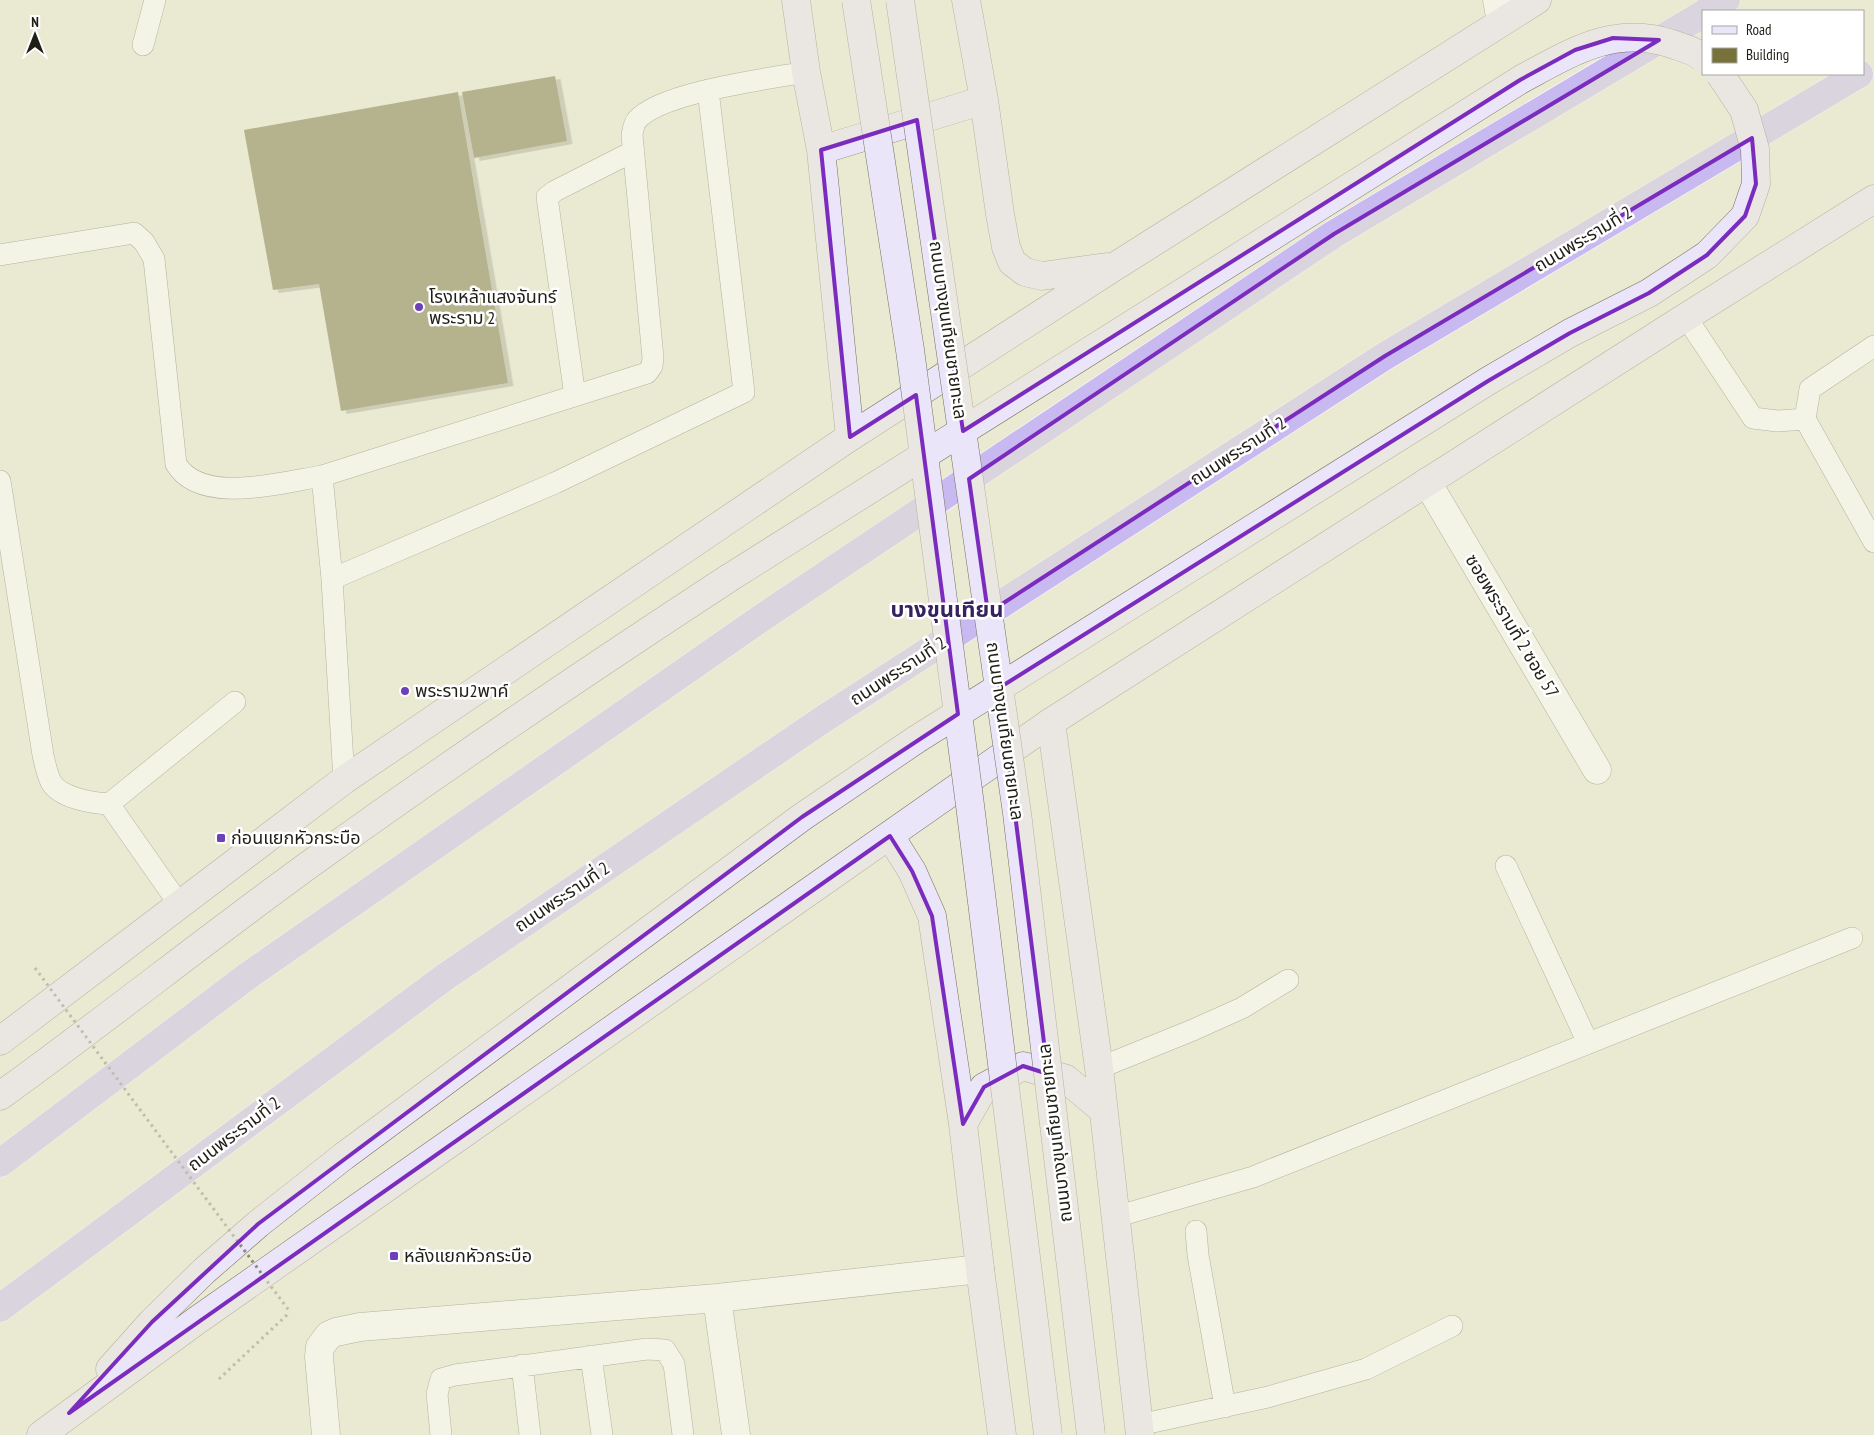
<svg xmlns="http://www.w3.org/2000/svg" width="1874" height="1435" font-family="'PT Sans Narrow','Noto Sans Thai',sans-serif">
  <defs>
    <filter id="shadow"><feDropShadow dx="5.5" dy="3" stdDeviation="0" flood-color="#0004"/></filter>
  </defs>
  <rect width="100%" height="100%" fill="#eae9d2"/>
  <path fill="#77723a" filter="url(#shadow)" d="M555,76L567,141L474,158L462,92Z
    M458,92L508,383L341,411L319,284L273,290L244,130Z"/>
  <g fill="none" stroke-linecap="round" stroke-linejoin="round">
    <defs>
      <path id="service" d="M143,45L155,0
        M0,255L134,233L144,242L154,259L176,464C201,506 283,482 322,476
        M1686,317L1753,418L1777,421L1805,419
        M1874,346L1810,389L1805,419L1874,542
        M575,396L547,197L555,191L634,151
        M0,481L43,755C45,764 47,774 51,782C60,798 92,803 109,804
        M332,579L555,483L744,392L708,90
        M344,780L332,579L322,476L647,373L652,366L653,358L632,135C633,130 634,123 637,120C661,92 768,79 806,72
        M1506,866L1588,1043
        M179,904L109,804L235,702
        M1099,1068L1193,1030L1242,1008L1288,980
        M1115,1217L1253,1177L1852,938
        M1196,1231L1198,1255L1225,1407
        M591,1356L602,1435
        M522,1365L530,1435
        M1139,1425L1268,1397L1366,1369L1452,1326
        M441,1435L437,1394L441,1379L455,1375L647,1349L665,1350L674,1364L683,1435"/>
      <path id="minor" d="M1497,0L1501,22
        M1427,482L1597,770
        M717,1298L736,1435
        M326,1435L319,1357L320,1347L329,1335L336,1332L360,1327L717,1298L980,1269"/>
      <path id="secondary" d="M796,0L806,72L821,150L850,437
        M966,0L984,100L1000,214L1006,247L1012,262L1025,272L1042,276L1107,267
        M821,150L984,100
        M1051,722L1099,1068L1140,1435
        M890,836L912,871L932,916L963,1124L980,1269L1002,1435
        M0,1041L344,780L850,437L1114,267L1537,0
        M0,1096C107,1019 210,936 317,859C452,762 590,669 729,578
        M963,1124L984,1087L1023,1066L1066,1079L1103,1110
        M110,1369L152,1322L204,1271L258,1224L344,1156L802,817L917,739
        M41,1435L196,1321L1051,722L1686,317L1874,199"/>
      <path id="trunk" d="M1707,11L1726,0
        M0,1163L249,975L760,619L1334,234L1703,14
        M0,1308L445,977L822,720L1385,356L1859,74"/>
    </defs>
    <use href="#service" stroke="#74725e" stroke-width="22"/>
    <use href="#minor" stroke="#74725e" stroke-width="29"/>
    <use href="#secondary" stroke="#74725e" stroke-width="29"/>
    <use href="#trunk" stroke="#fff" stroke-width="29"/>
    <path stroke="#8a8979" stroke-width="3" stroke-dasharray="2.5 4" stroke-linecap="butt" d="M219,1379L290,1312"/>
    <use href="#service" stroke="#fff" stroke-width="21"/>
    <use href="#minor" stroke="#fff" stroke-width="28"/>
    <use href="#secondary" stroke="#eae5f9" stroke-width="28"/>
    <use href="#trunk" stroke="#c8baf0" stroke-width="28"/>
    <defs>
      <path id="secondary-bridge" d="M856,0L910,350L970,805L1048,1435
        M900,0L1017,813L1091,1435
        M729,578L1520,80C1570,53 1614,24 1672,44C1683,48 1694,50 1703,58
        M917,739L1488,381L1570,333L1649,293L1707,255L1745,216L1756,184L1755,149L1744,110L1720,74"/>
    </defs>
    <use href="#secondary-bridge" stroke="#74725e" stroke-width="29" stroke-linecap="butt"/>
    <path stroke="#8a8979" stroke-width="3" stroke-dasharray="2.5 4" stroke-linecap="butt" d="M35,968L290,1312"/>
    <use href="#secondary-bridge" stroke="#eae5f9" stroke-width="28"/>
  </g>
  <path d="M0 0H1874V1435H0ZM1613,38L1659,40L1334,234L969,479L988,613L1385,356L1752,138L1756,184L1745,216L1707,255L1649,293L1570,333L1488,381L999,688L1048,1074L1023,1066L984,1087L963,1124L932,916L912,871L890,836L69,1413L152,1322L258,1224L802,817L958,714L916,395L850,437L821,150L917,120L963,431L1520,80L1575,50Z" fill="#eae9d2" fill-opacity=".55" fill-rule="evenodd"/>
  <path fill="none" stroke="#7b2cbf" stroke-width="4" stroke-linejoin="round" d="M1613,38L1659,40L1334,234L969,479L988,613L1385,356L1752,138L1756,184L1745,216L1707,255L1649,293L1570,333L1488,381L999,688L1048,1074L1023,1066L984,1087L963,1124L932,916L912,871L890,836L69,1413L152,1322L258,1224L802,817L958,714L916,395L850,437L821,150L917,120L963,431L1520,80L1575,50Z"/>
  <g fill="#6c40b8" stroke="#fff" stroke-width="2">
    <circle cx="419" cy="307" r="5"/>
    <circle cx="405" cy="691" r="5"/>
    <rect x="216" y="833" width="10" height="10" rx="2.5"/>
    <rect x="389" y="1251" width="10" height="10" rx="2.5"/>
  </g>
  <g text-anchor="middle" stroke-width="5" stroke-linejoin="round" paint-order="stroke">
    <g font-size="18" fill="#201f17" stroke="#fff">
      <text transform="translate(1583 239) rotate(-31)" y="6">ถนนพระรามที่ 2</text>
      <text transform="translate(948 330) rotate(82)" y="6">ถนนบางขุนเทียนชายทะเล</text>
      <text transform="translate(1238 451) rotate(-33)" y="6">ถนนพระรามที่ 2</text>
      <text transform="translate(1512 626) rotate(59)" y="6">ซอยพระรามที่ 2 ซอย 57</text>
      <text transform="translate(898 671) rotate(-33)" y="6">ถนนพระรามที่ 2</text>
      <text transform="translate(1005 731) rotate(82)" y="6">ถนนบางขุนเทียนชายทะเล</text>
      <text transform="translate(562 897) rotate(-34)" y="6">ถนนพระรามที่ 2</text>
      <text transform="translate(1055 1133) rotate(-97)" y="6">ถนนบางขุนเทียนชายทะเล</text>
      <text transform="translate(234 1134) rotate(-37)" y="6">ถนนพระรามที่ 2</text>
    </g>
    <g font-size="18" fill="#201f17" stroke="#fff" text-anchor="start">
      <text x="429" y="303">โรงเหล้าแสงจันทร์<tspan x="429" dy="21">พระราม 2</tspan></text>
      <text x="415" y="697">พระราม2พาค์</text>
      <text x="231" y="844">ก่อนแยกหัวกระบือ</text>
      <text x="404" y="1262">หลังแยกหัวกระบือ</text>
    </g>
    <g font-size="22" font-weight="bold" fill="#36225d" stroke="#fff">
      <text x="947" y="617">บางขุนเทียน</text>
    </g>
  </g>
  <rect x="1702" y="10" width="162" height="65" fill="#ffffff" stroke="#a6a5a2"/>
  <rect x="1712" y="26" width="25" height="8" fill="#eae5f9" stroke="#a6a5a2"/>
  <text x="1746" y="35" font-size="15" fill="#201f17">Road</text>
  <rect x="1712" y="48" width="25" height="15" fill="#77723a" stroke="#a6a5a2"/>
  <text x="1746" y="60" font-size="15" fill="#201f17">Building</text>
  <g transform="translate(35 35)" stroke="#ffffff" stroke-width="4" paint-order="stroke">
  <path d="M0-4L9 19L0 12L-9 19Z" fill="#201f17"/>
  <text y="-8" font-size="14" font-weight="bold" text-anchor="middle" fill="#201f17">N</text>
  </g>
</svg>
